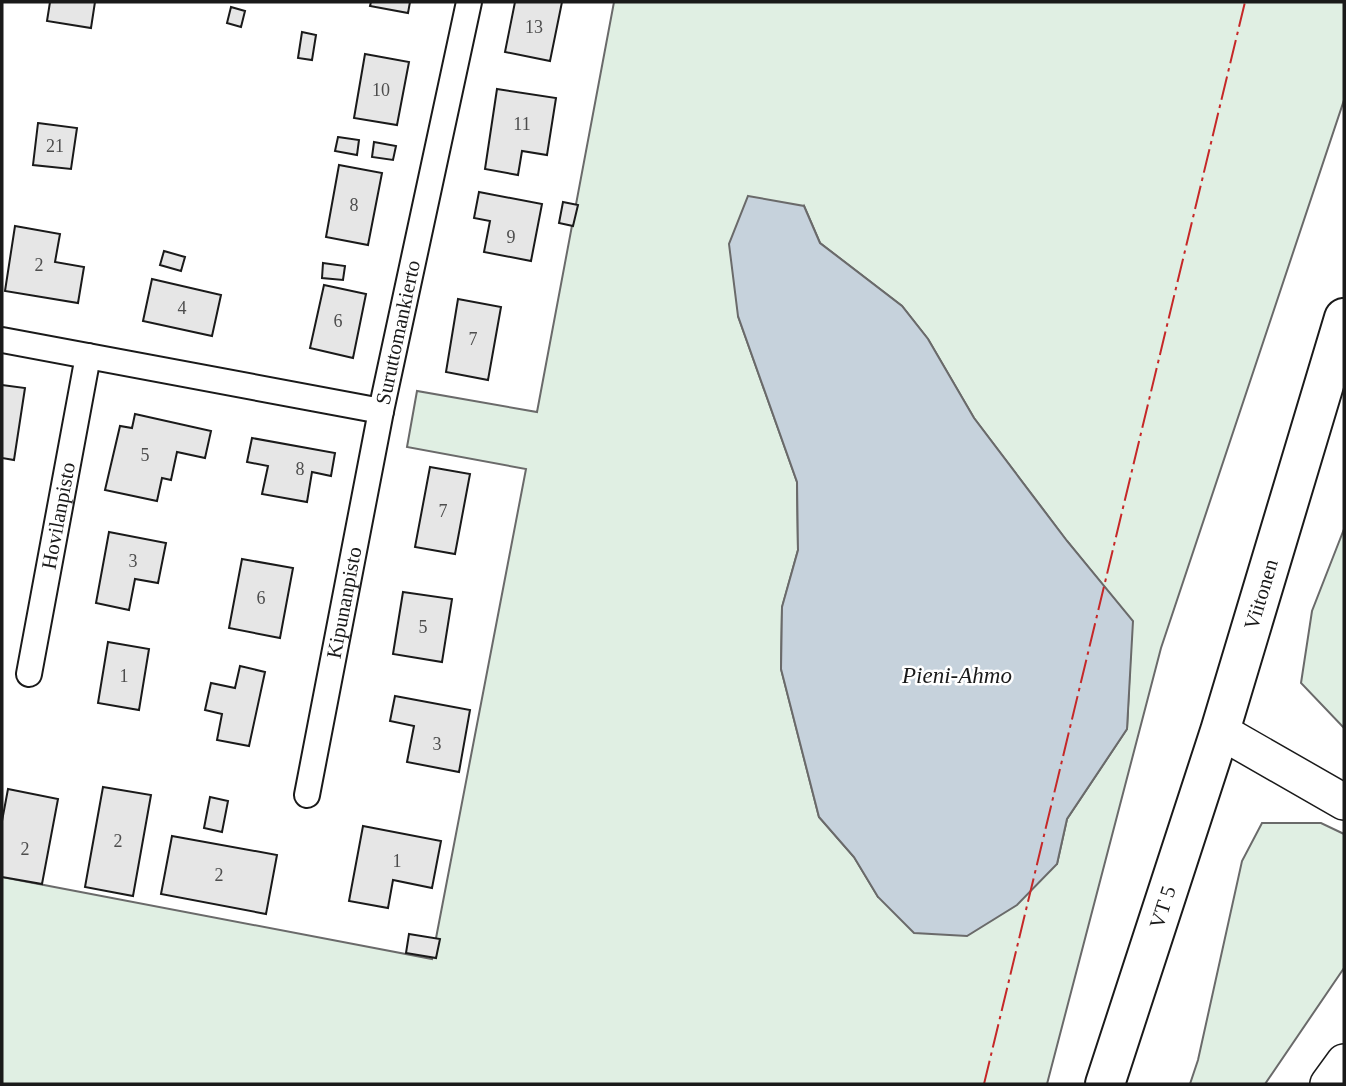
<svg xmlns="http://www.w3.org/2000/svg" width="1346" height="1086" font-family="Georgia,serif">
  <rect width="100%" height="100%" fill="#fff"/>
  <path fill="#e0efe3" stroke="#6a6a6a" stroke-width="2" fill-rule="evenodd" d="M614,2H1344V100L1161,648L1047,1084H2V877L432,959L526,469L407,447L417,391L537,412ZM804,206L820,243L902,306L928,339L974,418L1067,541L1132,621L1127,729L1067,819L1057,864L878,897L854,857L819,817L781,669L782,608L798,550L797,482L738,316Z
    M1344,529V728L1301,683L1312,611Z
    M1262,823H1321L1344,834V968L1265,1084H1190L1198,1060L1242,861Z"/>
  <path fill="#c6d2dc" stroke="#6a6a6a" stroke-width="2" d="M748,196L804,206L820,243L902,306L928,339L974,418L1067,541L1133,621L1127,729L1067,819L1057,864L1017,905L967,936L914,933L878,897L854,857L819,817L781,669L782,607L798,550L797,482L738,316L729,244Z"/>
  <path fill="#e6e6e6" stroke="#1a1a1a" stroke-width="2" d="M50,2H95L91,28L47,21Z
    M371,2H410L408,13L370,6Z
    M515,2H562L550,61L505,52Z
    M231,7L245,11L241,27L227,23Z
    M302,32L316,35L312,60L298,58Z
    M365,54L409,62L397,125L354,118Z
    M497,89L556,98L547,155L522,151L518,175L485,169Z
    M38,123L77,128L71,169L33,165Z
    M338,137L359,140L357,155L335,151Z
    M374,142L396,146L393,160L372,157Z
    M339,165L382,173L368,245L326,237Z
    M479,192L542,204L531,261L484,252L490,221L474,218Z
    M563,202L578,205L573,226L559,223Z
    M15,226L60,234L55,262L84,267L78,303L5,291Z
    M164,251L185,257L181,271L160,265Z
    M323,263L345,266L343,280L322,278Z
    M152,279L221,295L212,336L143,321Z
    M324,285L366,294L353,358L310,348Z
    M458,299L501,307L488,380L446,372Z
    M2,385L25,388L14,460L2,458Z
    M135,414L211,431L205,458L177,452L171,480L162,478L157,501L105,490L120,426L132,428Z
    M252,438L335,453L331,476L312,472L307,502L262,494L268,466L247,462Z
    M430,467L470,474L455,554L415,547Z
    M109,532L166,543L158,583L135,579L129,610L96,603Z
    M242,559L293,568L280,638L229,628Z
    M403,592L452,599L442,662L393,654Z
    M108,642L149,649L139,710L98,703Z
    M240,666L265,672L249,746L217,740L222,714L205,710L211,683L235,688Z
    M395,696L470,710L459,772L407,762L414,726L390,721Z
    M103,787L151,795L133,896L85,887Z
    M8,789L58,799L42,884L2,877V821Z
    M210,797L228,801L222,832L204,828Z
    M363,826L441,841L432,888L393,880L388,908L349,901Z
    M172,836L277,855L266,914L161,894Z
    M409,934L440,939L436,958L406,953Z"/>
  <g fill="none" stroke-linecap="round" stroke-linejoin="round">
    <defs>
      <g id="minor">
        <path id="s1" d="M2,340L381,411L469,2"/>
        <path id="s2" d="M29,674L88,356"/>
        <path id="s3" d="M307,795L381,411"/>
      </g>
      <path id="secondary" d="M1220,731L1344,802
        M1328,1084L1344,1062"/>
      <g id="trunk">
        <path id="s4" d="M1105,1084L1220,731L1344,318"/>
      </g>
    </defs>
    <use href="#minor" stroke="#1a1a1a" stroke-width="28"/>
    <use href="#secondary" stroke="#1a1a1a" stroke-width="38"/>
    <use href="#trunk" stroke="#1a1a1a" stroke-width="42"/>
    <use href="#minor" stroke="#fff" stroke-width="24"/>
    <use href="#secondary" stroke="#fff" stroke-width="35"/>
    <use href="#trunk" stroke="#fff" stroke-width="38"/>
    <path stroke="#c62828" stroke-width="2" stroke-dasharray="24 5 3.5 5" stroke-linecap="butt" d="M984,1084L1245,2"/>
  </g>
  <g text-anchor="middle" stroke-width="5" stroke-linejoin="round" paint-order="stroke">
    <g font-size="18" fill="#4d4d4d">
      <text x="534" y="33">13</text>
      <text x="381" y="96">10</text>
      <text x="522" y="130">11</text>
      <text x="55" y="152">21</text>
      <text x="354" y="211">8</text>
      <text x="511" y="243">9</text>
      <text x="39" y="271">2</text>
      <text x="182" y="314">4</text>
      <text x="338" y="327">6</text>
      <text x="473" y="345">7</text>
      <text x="145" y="461">5</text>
      <text x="300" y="475">8</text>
      <text x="443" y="517">7</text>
      <text x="133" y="567">3</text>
      <text x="261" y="604">6</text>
      <text x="423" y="633">5</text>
      <text x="124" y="682">1</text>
      <text x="437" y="750">3</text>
      <text x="118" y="847">2</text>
      <text x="25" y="855">2</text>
      <text x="397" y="867">1</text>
      <text x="219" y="881">2</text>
    </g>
    <g font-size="21" fill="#1a1a1a" stroke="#fff">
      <text dy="7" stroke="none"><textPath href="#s1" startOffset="466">Suruttomankierto</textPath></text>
      <text dy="7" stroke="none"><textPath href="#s2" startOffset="161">Hovilanpisto</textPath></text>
      <text dy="7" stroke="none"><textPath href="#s4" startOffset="514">Viitonen</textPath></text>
      <text dy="7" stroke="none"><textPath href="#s3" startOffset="196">Kipunanpisto</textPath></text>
      <text dy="7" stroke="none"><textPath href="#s4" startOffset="186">VT 5</textPath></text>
    </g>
    <g font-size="23" font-style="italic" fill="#1a1a1a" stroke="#fff">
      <text x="957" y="683">Pieni-Ahmo</text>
    </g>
  </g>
  <rect width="1346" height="1086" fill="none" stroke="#1a1a1a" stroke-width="7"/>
</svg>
